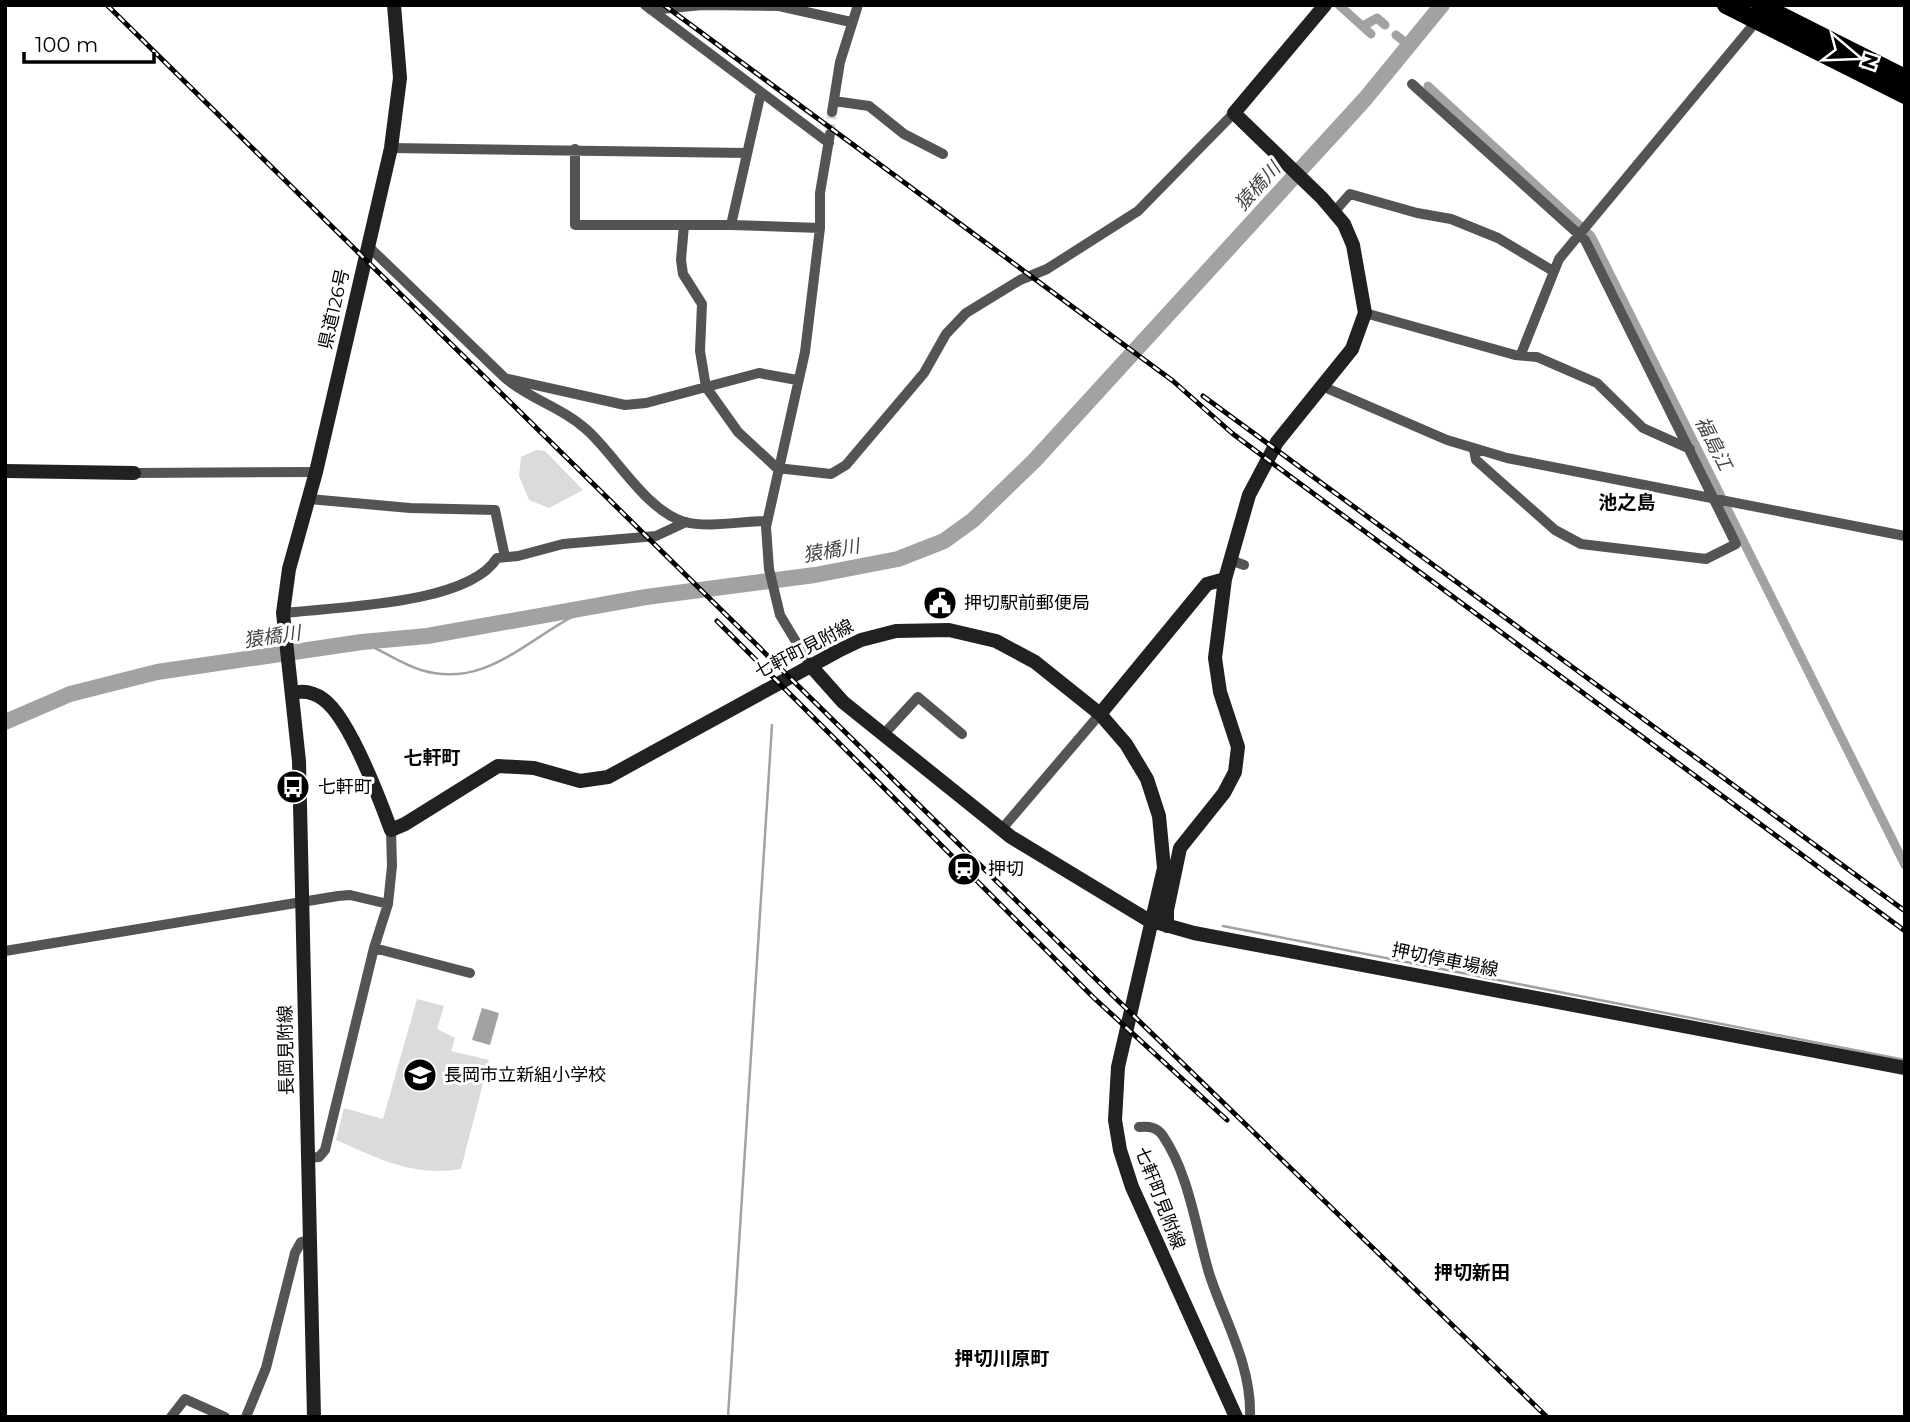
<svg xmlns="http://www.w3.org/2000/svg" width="1910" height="1422" font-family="Montserrat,'Noto Sans JP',sans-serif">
  <rect width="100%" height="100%" fill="#fff"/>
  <path fill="#dbdbdb" d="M536,450L545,451L583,490L549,508L529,500L519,476L521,457Z
    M417,999L444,1006L437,1029L455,1038L451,1051L489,1060L461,1169C413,1177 380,1159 336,1140L344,1108L383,1119Z"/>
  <path fill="#a2a2a2" d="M482,1008L499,1013L490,1045L472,1040Z"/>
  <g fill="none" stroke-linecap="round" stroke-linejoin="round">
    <path stroke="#a2a2a2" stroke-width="2.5" d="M362,642C382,650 401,664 421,670C496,693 541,619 605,604
      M1223,926L1905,1060
      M728,1417L772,725"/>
    <path stroke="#a2a2a2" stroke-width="9" d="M1339,5L1371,34
      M1363,26L1377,18L1385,25
      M1396,35L1411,47
      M1428,86L1591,236L1905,865"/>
    <path stroke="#a2a2a2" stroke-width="16" d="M5,722L70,694L157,672L362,642L427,636L646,597L815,575L898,559L944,541L973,520L1034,461L1365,99L1442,5"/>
    <path stroke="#d9d9d9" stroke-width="10" stroke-dasharray="10 5" stroke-linecap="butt" d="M830,134L832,112"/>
    <path stroke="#545454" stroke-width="10" d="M645,5L829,143
      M651,10L702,5L779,6L851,22
      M1412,84L1585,240L1736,544L1706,559L1581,544L1555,530L1503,484L1476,460L1474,450
      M834,101L869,106L904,134L943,154
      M832,112L840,62L858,5
      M391,148L747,153
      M575,149V225H731L820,228
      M1334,212L1350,194L1417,213L1451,219L1498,238L1553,271
      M684,225L681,260L683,274L702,304L700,351L706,387L738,432L777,468L831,474L846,465L924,373L946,334L966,313L1020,280L1047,269L1138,211L1234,113
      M731,225L761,92
      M368,246L505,378C530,399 563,408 587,430C616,456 646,511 685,522C709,528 742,521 766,521
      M1365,313L1515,355L1537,357L1597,383L1643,428L1690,449
      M1521,354L1559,259L1759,18
      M508,379L625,405L646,403L759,373L797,380
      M1324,387L1447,440L1507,458L1905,536
      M134,473L316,472
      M309,499L410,508L495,510L505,557
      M1230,560L1244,565
      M283,613C336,607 468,605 497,558L518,556L563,544L656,536L686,522
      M810,665L780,615L769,569L766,527L805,352L820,228V193L830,134
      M883,735L918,697L962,734
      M1001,830L1100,714
      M374,948L470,973
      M5,951L338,896L350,895L388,904
      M1139,1127C1149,1126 1157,1127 1163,1136C1189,1174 1196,1229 1209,1273C1224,1320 1252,1365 1250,1417
      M308,1158L319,1157L325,1150L374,948L388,904L392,866L391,830
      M171,1417L185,1399L225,1417
      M246,1417L266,1368L295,1253L301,1242L309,1240"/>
    <path stroke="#212121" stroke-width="14" d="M5,471L134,473
      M810,665L843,702L1011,837L1148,920L1194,933L1905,1068
      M293,693C304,690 313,692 323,699C349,717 380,800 391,830L405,824L498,766L534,768L580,781L608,777L838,651L861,640L896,631L949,630L996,641L1035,662L1100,714L1126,744L1147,779L1159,816L1164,868L1118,1067L1115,1120L1120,1150L1132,1187L1236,1417
      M1100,714L1207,584L1225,579
      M1167,926V910L1180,848L1224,793L1235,772L1238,747L1220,692L1215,658L1225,579L1249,495L1277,442L1352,349L1365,313L1353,245L1344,224L1322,198L1234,113L1325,5
      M314,1417L299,761L283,613L289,569L316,472L391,148L400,78L394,5"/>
    <path stroke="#000" stroke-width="18" d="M1726,5L1905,95
      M1760,5L1905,78"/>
    <defs>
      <path id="rail" d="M107,5L1103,986L1547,1417
        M664,5L1173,381L1233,434L1905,931
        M1203,396L1905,911
        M717,621L1094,998L1227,1120"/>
    </defs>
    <use href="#rail" stroke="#000" stroke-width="5"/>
    <use href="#rail" stroke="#fff" stroke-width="2.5" stroke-dasharray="8" stroke-linecap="butt"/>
  </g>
  <defs>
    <symbol id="civic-disc" viewBox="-11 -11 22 22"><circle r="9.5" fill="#000" stroke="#fff"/><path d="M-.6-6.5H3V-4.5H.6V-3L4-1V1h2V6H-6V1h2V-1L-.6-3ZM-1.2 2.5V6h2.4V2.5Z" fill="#fff"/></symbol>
    <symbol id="bus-disc" viewBox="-11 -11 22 22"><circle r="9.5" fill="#000" stroke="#fff"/><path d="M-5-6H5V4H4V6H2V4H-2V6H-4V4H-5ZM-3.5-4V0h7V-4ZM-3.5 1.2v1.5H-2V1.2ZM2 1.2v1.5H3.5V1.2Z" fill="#fff"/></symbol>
    <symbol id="station-disc" viewBox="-11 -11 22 22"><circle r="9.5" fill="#000" stroke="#fff"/><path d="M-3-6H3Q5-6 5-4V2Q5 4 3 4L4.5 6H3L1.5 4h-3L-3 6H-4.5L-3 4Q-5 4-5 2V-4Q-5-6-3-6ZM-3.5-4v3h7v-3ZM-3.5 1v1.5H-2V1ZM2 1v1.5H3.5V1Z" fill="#fff"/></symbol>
    <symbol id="school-disc" viewBox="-11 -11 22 22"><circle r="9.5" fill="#000" stroke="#fff"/><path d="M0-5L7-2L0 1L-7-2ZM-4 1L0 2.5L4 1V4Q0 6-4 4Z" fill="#fff"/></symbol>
  </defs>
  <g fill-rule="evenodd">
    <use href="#civic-disc" x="921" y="584" width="38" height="38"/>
    <use href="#bus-disc" x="274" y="768" width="38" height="38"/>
    <use href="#station-disc" x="945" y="850" width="38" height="38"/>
    <use href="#school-disc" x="401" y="1056" width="38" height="38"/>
  </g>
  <g text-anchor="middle" stroke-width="6" stroke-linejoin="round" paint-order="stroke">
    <g font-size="18" fill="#000" stroke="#fff">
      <text transform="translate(334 309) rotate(-77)" y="6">県道126号</text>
      <text transform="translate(804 649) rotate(-27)" y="6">七軒町見附線</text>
      <text transform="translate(1445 960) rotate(11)" y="6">押切停車場線</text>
      <text transform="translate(286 1050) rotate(-91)" y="6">長岡見附線</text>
      <text transform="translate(1160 1198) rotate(69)" y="6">七軒町見附線</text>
    </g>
    <g font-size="18" fill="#000" stroke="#fff" text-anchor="start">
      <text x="964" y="609">押切駅前郵便局</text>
      <text x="318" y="793">七軒町</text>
      <text x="988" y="875">押切</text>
      <text x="444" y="1081">長岡市立新組小学校</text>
    </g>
    <g font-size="19" font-style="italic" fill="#434343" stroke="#fff">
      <text transform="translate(1257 186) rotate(-48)" y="7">猿橋川</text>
      <text transform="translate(1714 443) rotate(63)" y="7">福島江</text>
      <text transform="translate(831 550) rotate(-10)" y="7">猿橋川</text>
      <text transform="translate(272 636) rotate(-8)" y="7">猿橋川</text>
    </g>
    <g font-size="19" font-weight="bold" fill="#000" stroke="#fff">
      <text x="1627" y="509">池之島</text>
      <text x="432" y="764">七軒町</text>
      <text x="1472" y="1279">押切新田</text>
      <text x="1002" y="1365">押切川原町</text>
    </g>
  </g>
  <rect width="1910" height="1422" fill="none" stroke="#000000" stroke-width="14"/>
  <g transform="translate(1854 56) rotate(109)" stroke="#ffffff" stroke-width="5" paint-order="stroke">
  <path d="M0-5L12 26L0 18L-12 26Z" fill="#000000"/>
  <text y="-10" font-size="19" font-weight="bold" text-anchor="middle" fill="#000000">N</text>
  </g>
  <path d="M24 52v10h130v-10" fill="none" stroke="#000000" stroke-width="3.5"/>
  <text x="35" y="52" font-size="21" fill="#000000" stroke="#ffffff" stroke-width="5" paint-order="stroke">100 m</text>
</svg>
